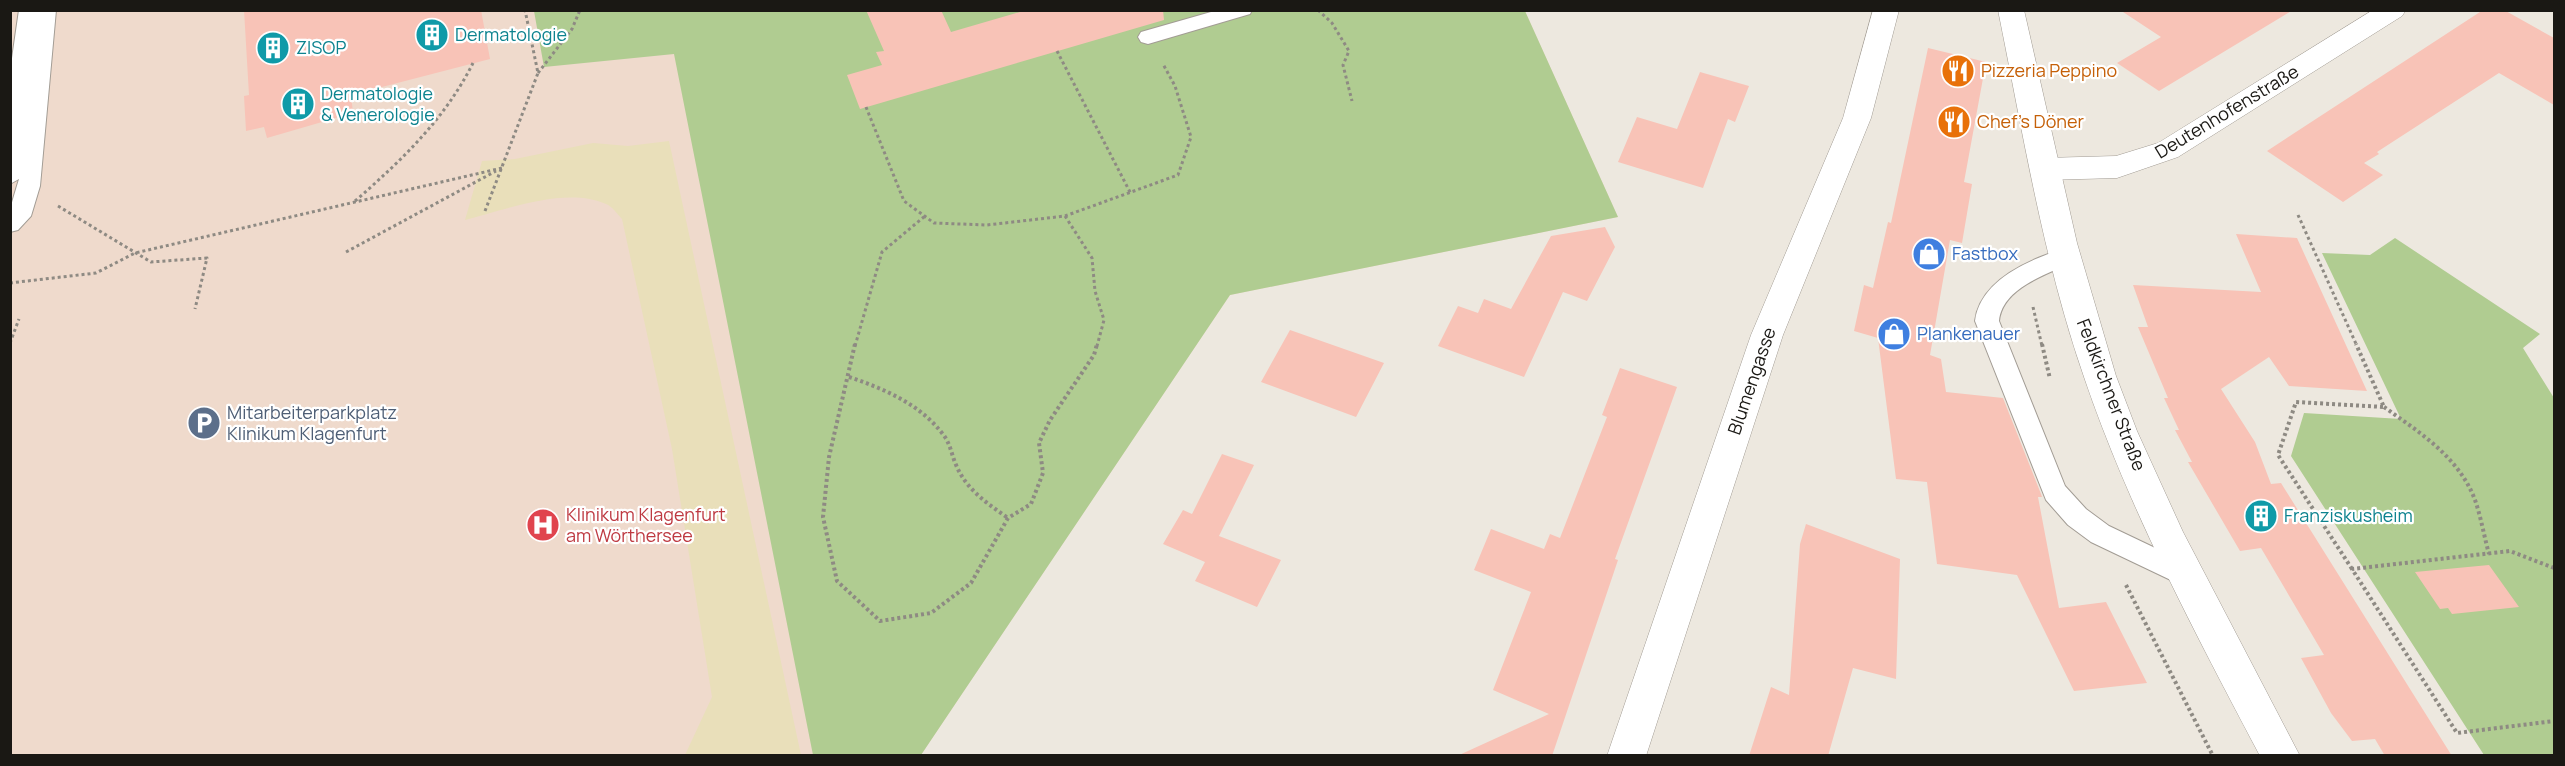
<svg xmlns="http://www.w3.org/2000/svg" width="2565" height="766" font-family="Manrope,sans-serif">
  <rect width="100%" height="100%" fill="#ede8df"/>
  <path fill="#efdacc" d="M10,11H1525L1618,217L1230,295L921,755H11Z"/>
  <path fill="#b0cc91" d="M534,11H1525L1618,217L1230,295L921,755H813L674,54L544,67Z
    M2395,238L2540,334L2523,348L2554,398V755H2484L2291,456L2304,413L2401,419L2322,253L2370,255Z"/>
  <path fill="#e9dfba" d="M669,141L801,755H685L712,697L672,449L622,219C618,215 612,206 606,204C566,186 504,210 465,220L482,161L515,159L593,143L628,146Z"/>
  <path fill="#f8c3b7" d="M244,10H481L490,59L351,95L353,113L267,138L264,127L246,131L244,96L249,95Z
    M866,10H941L951,32L1027,10H1163L1164,20L860,109L847,75L882,65L876,52L884,51Z
    M2120,10H2293L2159,91L2117,63L2161,37Z
    M2483,10H2504L2554,38V105L2499,73L2377,152L2379,154L2364,163L2383,175L2343,202L2267,151Z
    M1928,48L1986,62L1964,182L1972,184L1962,243L1950,240L1930,355L1941,359L1946,392L2003,398L2041,494L2042,497H2038L2059,608L2106,602L2147,683L2074,691L2017,575L1937,564L1927,482L1896,479L1878,338L1854,331L1864,285L1873,288L1888,222L1891,223Z
    M1700,72L1749,86L1735,122L1728,119L1703,188L1618,162L1637,117L1677,129Z
    M1605,227L1615,247L1587,301L1563,292L1524,377L1438,346L1458,306L1478,313L1484,299L1511,309L1551,236Z
    M2236,234L2297,238L2367,391L2289,386L2269,357L2221,389L2255,442L2271,484L2281,483L2452,756H2385L2375,739L2352,741L2331,713L2301,658L2324,655L2261,548L2240,551L2188,462H2192L2175,430H2179L2164,398H2168L2138,327H2148L2133,285L2261,292Z
    M1290,330L1384,363L1356,417L1261,382Z
    M1620,368L1677,387L1615,559L1618,560L1552,756H1457L1549,714L1493,690L1531,592L1474,570L1491,529L1544,549L1550,534L1560,538L1607,417L1602,415Z
    M1222,454L1254,465L1219,536L1281,560L1257,607L1195,581L1205,562L1163,544L1183,510L1192,514Z
    M1806,524L1900,559L1896,679L1853,668L1828,756H1749L1771,687L1789,695L1800,544Z
    M2489,565L2519,607L2452,614L2448,608L2440,609L2415,572Z"/>
  <g fill="none" stroke-linecap="round" stroke-linejoin="round">
    <defs>
      <path id="service" d="M19,10H56L40,186L31,216L18,230L10,232V209L19,179L10,184V72Z
        M1218,10H1252L1250,14L1148,44L1141,42L1138,37L1141,32Z
        M2066,248L2074,250L2077,256L2074,262C2047,274 2002,288 1999,321L2065,486L2086,509L2109,526L2195,567L2199,575L2195,583L2186,587L2177,583L2091,542L2068,525L2046,500L1975,321C1980,280 2030,259 2066,248Z"/>
      <path id="minor" d="M1873,10H1899L1871,118L1783,335L1646,756H1607L1751,335L1843,118Z
        M2373,10H2406L2402,16L2178,157L2117,178L2045,180L2035,176L2030,169L2035,162L2045,158L2116,156L2158,143Z"/>
      <path id="primary" d="M1998,10H2024L2077,243L2116,376L2137,431L2183,532L2300,756H2260C2195,633 2129,509 2084,377C2043,259 2023,133 1998,10Z"/>
    </defs>
    <use href="#service" stroke="#a29c94" stroke-width="2"/>
    <use href="#minor" stroke="#a29c94" stroke-width="1"/>
    <use href="#primary" stroke="#a29c94" stroke-width="1"/>
    <path stroke="#8e8a83" stroke-width="3" stroke-dasharray="3 3" stroke-linecap="butt" d="M1318,10L1332,23L1349,51L1343,65L1352,101
      M1057,51L1131,194
      M538,73L572,29L580,10
      M866,107L904,201L934,223L987,225L1065,216L1178,175L1191,137L1175,86L1163,64
      M355,201C402,160 445,119 473,63
      M58,206L151,262L207,258L195,309
      M485,211L538,73L525,10
      M2298,215L2357,346
      M1065,216L1092,258L1095,291L1104,320L1097,346
      M346,252L496,171
      M10,283L96,273L135,253L502,168
      M2033,307L2042,346
      M10,343L19,319
      M855,346L882,252L925,216"/>
    <path stroke="#8e8a83" stroke-width="4" stroke-dasharray="3 3" stroke-linecap="butt" d="M855,344L829,457L823,517L837,581L880,621L931,613L971,583L1008,518L1031,504L1043,473L1039,443L1050,420L1094,355L1097,344
      M2042,344L2050,379
      M849,377C885,389 922,405 945,437C951,446 952,457 957,467C967,490 988,504 1008,518
      M2384,407C2419,432 2459,457 2475,500C2481,517 2484,536 2489,554
      M2554,568L2510,551L2352,569L2457,733L2554,721
      M2352,569L2278,455L2296,402L2384,407L2356,344
      M2126,585L2213,756"/>
    <use href="#service" fill="#fff" fill-rule="evenodd"/>
    <use href="#minor" fill="#fff" fill-rule="evenodd"/>
    <use href="#primary" fill="#fff" fill-rule="evenodd"/>
  </g>
  <defs>
    <symbol id="building-disc" viewBox="-11 -11 22 22"><circle r="9.5" fill="#0f9aa8" stroke="#fff"/><path d="M-4-6H4V6H1V3H-1V6H-4ZM-2.5-4.3h1.7v1.8h-1.7ZM.8-4.3h1.7v1.8H.8ZM-2.5-1h1.7V.8h-1.7ZM.8-1h1.7V.8H.8Z" fill="#fff"/></symbol>
    <symbol id="restaurant-disc" viewBox="-11 -11 22 22"><circle r="9.5" fill="#e8710a" stroke="#fff"/><path d="M-5-6h1v4h1v-4h1v4h1v-4h1v5L-1.5 .5V6h-2V.5L-5-1ZM5-6V6H3V1.5H1.5Q1.5-4 5-6Z" fill="#fff"/></symbol>
    <symbol id="shop-disc" viewBox="-11 -11 22 22"><circle r="9.5" fill="#3f7fe0" stroke="#fff"/><path d="M-5-2.5h2.3a2.7 3.5 0 0 1 5.4 0H5L5.5 6h-11ZM-1.5-2.5h3a1.5 2.3 0 0 0-3 0Z" fill="#fff"/></symbol>
    <symbol id="parking-disc" viewBox="-11 -11 22 22"><circle r="9.5" fill="#5c6f8a" stroke="#fff"/><path d="M-3.5-5.5H1a3.5 3.5 0 0 1 0 7H-1V5.5H-3.5ZM-1-3.4V-.6H.8a1.4 1.4 0 0 0 0-2.8Z" fill="#fff"/></symbol>
    <symbol id="hospital-disc" viewBox="-11 -11 22 22"><circle r="9.5" fill="#e0444e" stroke="#fff"/><path d="M-5-5h3v3.5h4V-5h3V5h-3V1.5h-4V5h-3Z" fill="#fff"/></symbol>
  </defs>
  <g fill-rule="evenodd">
    <use href="#building-disc" x="413" y="16" width="38" height="38"/>
    <use href="#building-disc" x="254" y="29" width="38" height="38"/>
    <use href="#restaurant-disc" x="1939" y="52" width="38" height="38"/>
    <use href="#building-disc" x="279" y="85" width="38" height="38"/>
    <use href="#restaurant-disc" x="1935" y="103" width="38" height="38"/>
    <use href="#shop-disc" x="1910" y="235" width="38" height="38"/>
    <use href="#shop-disc" x="1875" y="315" width="38" height="38"/>
    <use href="#parking-disc" x="185" y="404" width="38" height="38"/>
    <use href="#building-disc" x="2242" y="497" width="38" height="38"/>
    <use href="#hospital-disc" x="524" y="506" width="38" height="38"/>
  </g>
  <g text-anchor="middle" stroke-width="4.5" stroke-linejoin="round" paint-order="stroke">
    <g font-size="18" fill="#0d838f" stroke="#fff" text-anchor="start">
      <text x="455" y="41">Dermatologie</text>
      <text x="296" y="54">ZISOP</text>
      <text x="321" y="100">Dermatologie<tspan x="321" dy="21">&amp; Venerologie</tspan></text>
      <text x="2284" y="522">Franziskusheim</text>
    </g>
    <g font-size="18" fill="#c56008" stroke="#fff" text-anchor="start">
      <text x="1981" y="77">Pizzeria Peppino</text>
      <text x="1977" y="128">Chef's Döner</text>
    </g>
    <g font-size="18" fill="#1a1814" stroke="#fff">
      <text transform="translate(2227 112) rotate(-31)" y="6">Deutenhofenstraße</text>
      <text transform="translate(1752 381) rotate(-71)" y="6">Blumengasse</text>
      <text transform="translate(2111 395) rotate(69)" y="6">Feldkirchner Straße</text>
    </g>
    <g font-size="18" fill="#366cbe" stroke="#fff" text-anchor="start">
      <text x="1952" y="260">Fastbox</text>
      <text x="1917" y="340">Plankenauer</text>
    </g>
    <g font-size="18" fill="#4e5e75" stroke="#fff" text-anchor="start">
      <text x="227" y="419">Mitarbeiterparkplatz<tspan x="227" dy="21">Klinikum Klagenfurt</tspan></text>
    </g>
    <g font-size="18" fill="#be3a42" stroke="#fff" text-anchor="start">
      <text x="566" y="521">Klinikum Klagenfurt<tspan x="566" dy="21">am Wörthersee</tspan></text>
    </g>
  </g>
  <rect width="2565" height="766" fill="none" stroke="#1a1814" stroke-width="24"/>
</svg>
